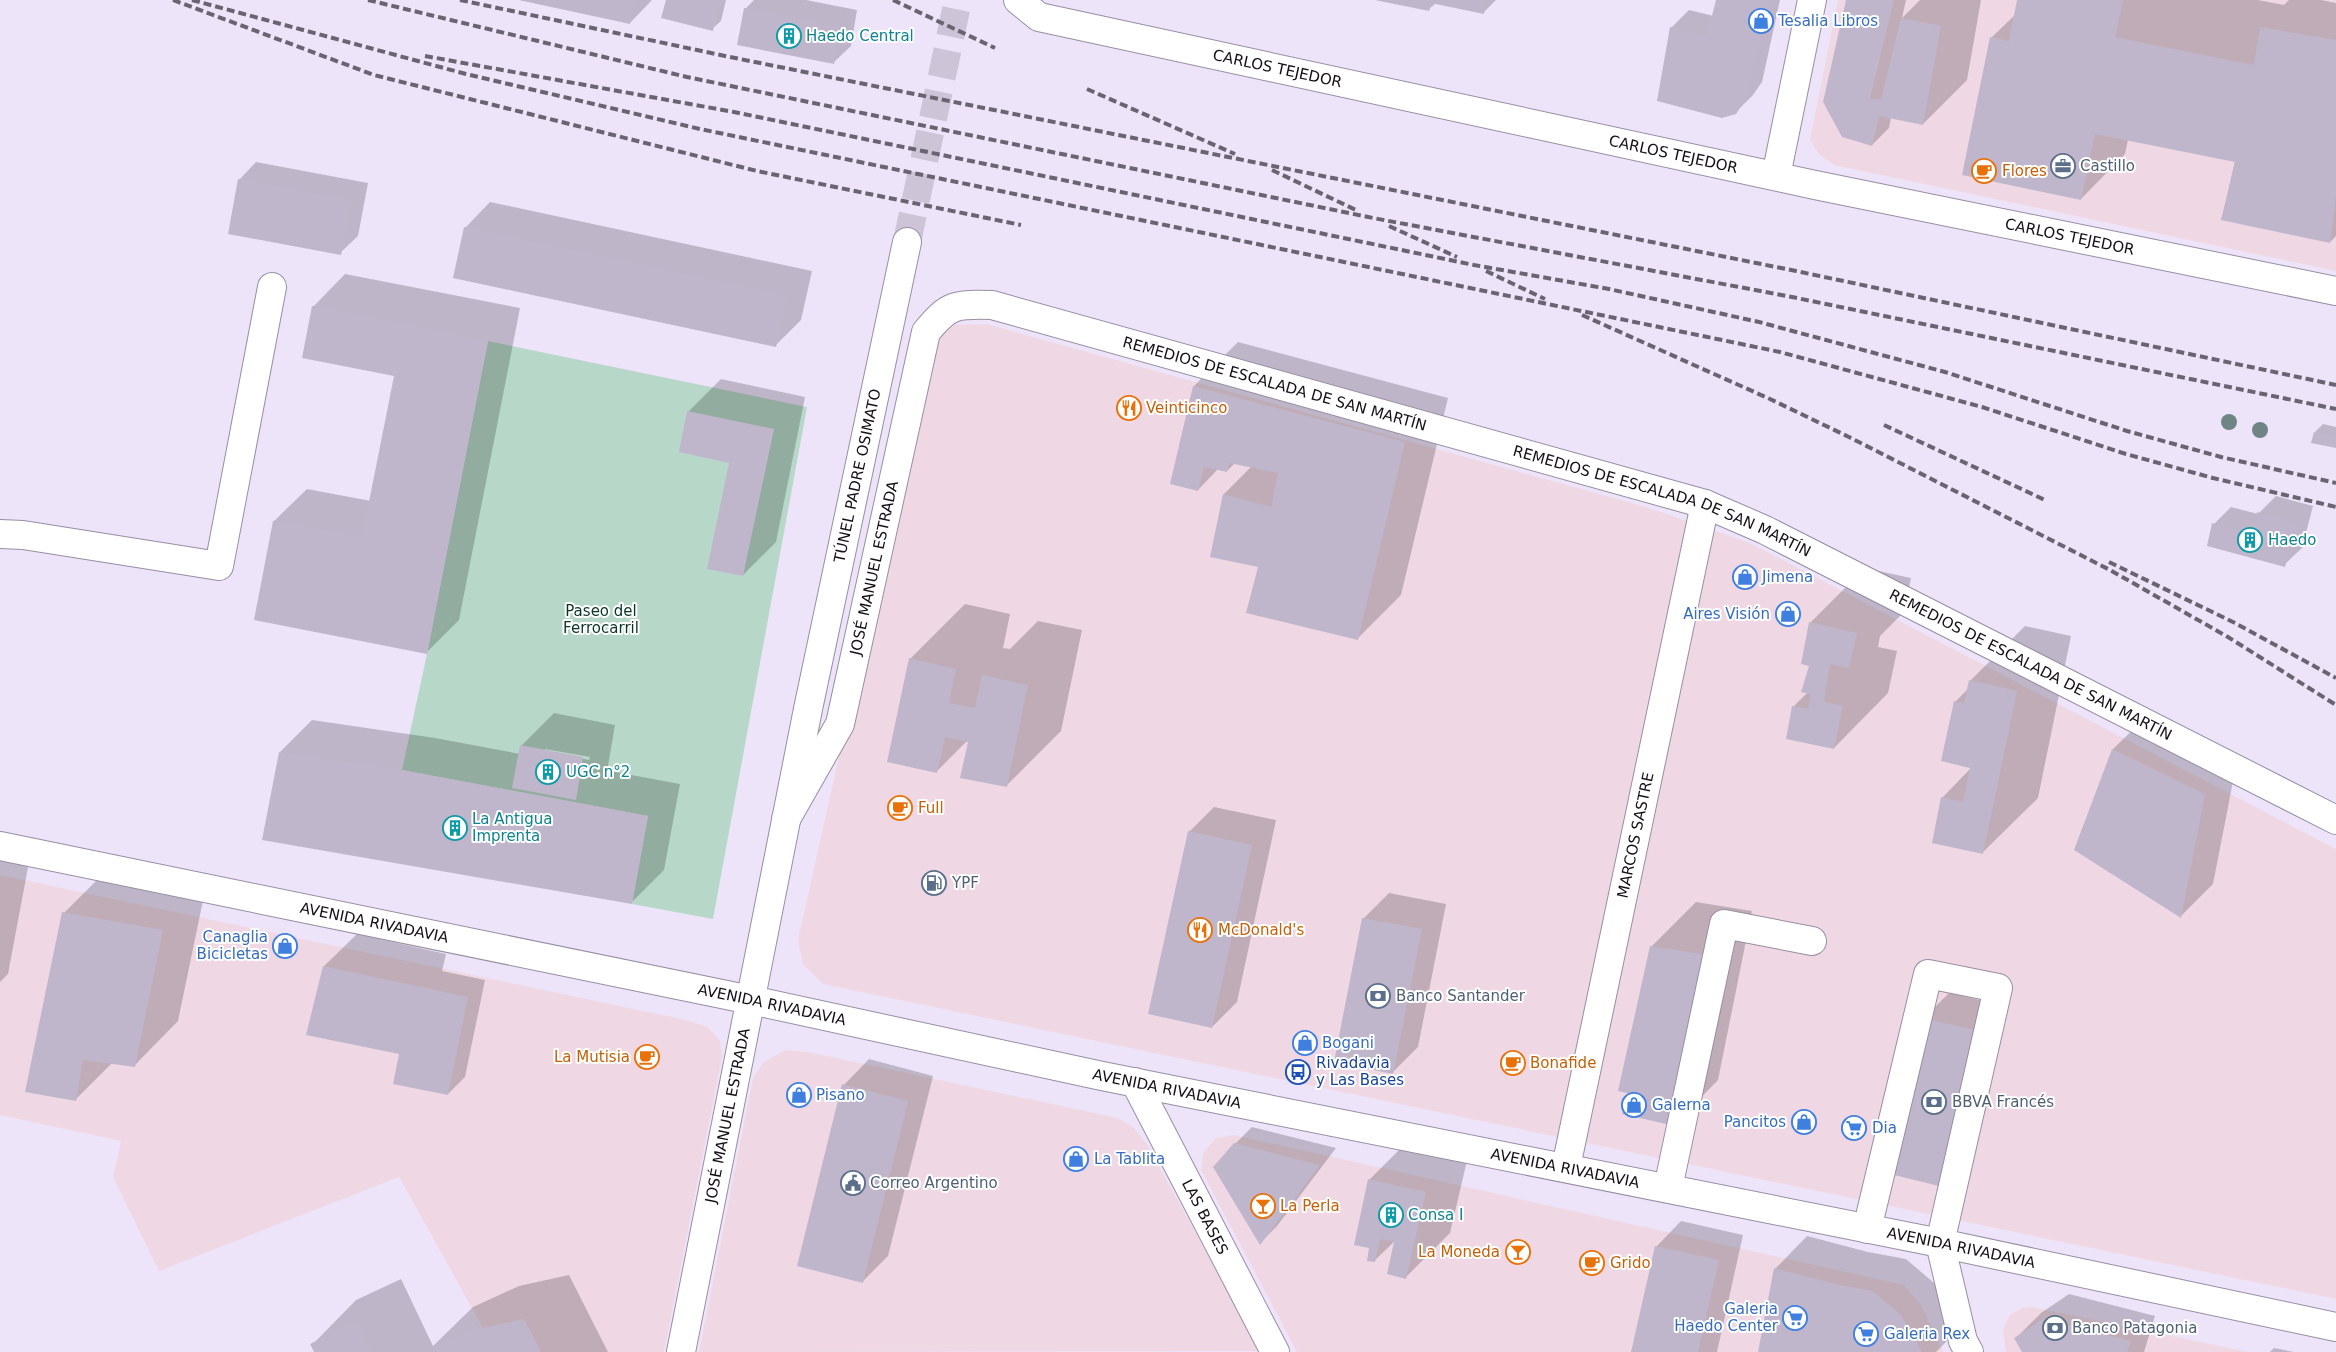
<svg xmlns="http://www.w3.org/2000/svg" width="2336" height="1352" font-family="'DejaVu Sans',sans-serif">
  <rect width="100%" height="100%" fill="#eee4fa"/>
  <path fill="#efd8e4" d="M1838,0H2336V271L1834,165L1819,154L1810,140Z
    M986,324L1646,507L1750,543L2336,849V1299L823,984L803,964L798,940L931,344L953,325Z
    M0,875L686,1020L708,1027L720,1041L722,1057L664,1352H541L524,1319L483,1328L399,1177L159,1271L113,1177L121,1141L0,1115Z
    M785,1050L808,1052L1118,1118L1133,1127L1147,1144L1260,1351L699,1352L753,1078L764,1062Z
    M1234,1135L1904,1285L1921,1305L1943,1352H1297L1201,1170L1203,1153L1216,1138Z
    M2032,1307L2249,1352H2006L2003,1330L2009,1316L2022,1308Z"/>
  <path fill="#b7d8c8" d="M488,341L807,407L713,919L632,904L648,816L402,770L427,654Z"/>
  <path fill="#0003" fill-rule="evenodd" d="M520,0H652L630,23Z
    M667,0H726L721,21L712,29Z
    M754,0H806L857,10L851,46L833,63L745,9Z
    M1376,0H1496L1484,12L1436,3L1429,9Z
    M1718,0H1780L1762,82L1753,95L1735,113L1671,28L1689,10L1714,16Z
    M1846,0H1906L1902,18L1920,0H1981L1967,80L1923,124L1891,117L1889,128L1872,145Z
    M2017,0H2258L2284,5L2289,0H2321L2336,3V236L2330,242L2222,219L2235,161L2128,140L2125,154L2081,199L1991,38L2016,14Z
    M256,162L368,183L358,236L340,253L239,180Z
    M490,202L812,271L801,320L775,346L465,228Z
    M345,274L520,308L459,620L427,652L256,619L274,521L307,489L371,501L395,375L313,307Z
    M1238,342L1448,398L1401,595L1357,639L1260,566L1212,556L1224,494L1252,466L1235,463L1227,471L1218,469L1198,490L1194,386Z
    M721,379L805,397L776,542L743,575L730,462L688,412Z
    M2323,424L2336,427V447L2315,432Z
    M2276,496L2313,506L2302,548L2284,565L2214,524L2231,507L2258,514Z
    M1865,568L1911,578L1904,612L1880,636L1878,647L1897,651L1888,693L1834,748L1793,707L1808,692L1810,665V623Z
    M965,604L1010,614L1003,648L1010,649L1038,621L1082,630L1061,731L1006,786L970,741H967L937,771L910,659Z
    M2025,626L2071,636L2038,798L1983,852L1942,798L1971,768L1955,702L1969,688L1970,681Z
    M554,713L615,725L608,766L604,770L680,784L664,870L631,903L280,752L312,720L435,738L520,754L521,746ZM545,749L590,757L589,760L545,751Z
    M2146,717L2237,761L2213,884L2181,916L2075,849L2113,749Z
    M1214,807L1276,820L1237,1002L1212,1027L1189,832Z
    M0,856L29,862L8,974L0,982Z
    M119,858L206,886L178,1021L134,1066L112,1063L76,1099L64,913Z
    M1389,893L1446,904L1418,1047L1393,1072L1364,918Z
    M1696,902L1752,911L1718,1080L1674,1125L1628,1092L1651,947Z
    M357,934L446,954L442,971L485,980L465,1077L448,1094L401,1050L324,966Z
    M1949,993L2005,1006L1891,1173L1924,1018Z
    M869,1059L933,1076L888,1256L863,1281L844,1085Z
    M1252,1127L1336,1148L1277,1226L1260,1243L1235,1144Z
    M1414,1135L1470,1148L1450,1233L1406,1277L1396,1240L1374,1261L1371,1247L1355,1244L1370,1179Z
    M1681,1221L1743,1235L1717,1352H1632L1656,1247Z
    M1807,1236L1868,1252L1906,1259L1934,1283L1959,1329L1936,1352H1759L1775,1269Z
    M569,1275L608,1352H315L312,1345L356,1300L401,1279L433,1346L473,1307L519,1286Z
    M2069,1294L2155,1316L2144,1352H2023L2016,1338L2041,1313Z
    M2274,1348L2294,1352H2270Z"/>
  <path fill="#c0b6cc" d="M519,0H634L630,24Z
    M666,0H720L713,31L661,18Z
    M1375,0H1486L1484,14L1431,3L1429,11Z
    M1716,0H1768L1745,100L1736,114L1722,118L1657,101L1670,27L1707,36Z
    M1846,0H1894L1870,98L1881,100L1901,18L1941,26L1923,125L1879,116L1872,146L1842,137L1823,102Z
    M2017,0H2123L2115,37L2254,65L2260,27L2336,40V195L2330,243L2221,220L2235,162L2095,134L2081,200L1962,175L1990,37L2009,41Z
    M744,8L841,27L834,64L737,45Z
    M238,179L351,200L341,255L228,234Z
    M464,227L787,296L776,347L453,278Z
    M312,306L488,341L427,654L254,620L273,521L362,537L394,376L302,358Z
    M1193,386L1405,442L1358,640L1246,613L1258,567L1210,557L1223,494L1271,507L1278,473L1229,463L1227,472L1204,467L1198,491L1170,484Z
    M687,411L774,429L743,576L707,569L729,463L679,452Z
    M2314,432L2336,437V448L2311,443Z
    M2257,512L2296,523L2285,567L2207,546L2212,523L2252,534Z
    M1809,622L1857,633L1849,668L1830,664L1824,702L1843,706L1834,749L1786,739L1792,706L1808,709L1811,694L1801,692L1809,666L1801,664Z
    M909,658L956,669L949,703L975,708L982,675L1028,685L1007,787L960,778L968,742L945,737L937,773L887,762Z
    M1969,680L2017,691L1983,854L1932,843L1941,797L1963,802L1970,768L1941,761L1954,701L1964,703Z
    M520,745L583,757L576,800L512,788Z
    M2112,749L2205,794L2181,918L2074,850Z
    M279,752L402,770L648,816L632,904L262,840Z
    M1188,831L1252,845L1212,1028L1148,1014Z
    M62,912L163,930L135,1067L83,1060L76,1101L25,1092Z
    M1362,918L1422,929L1393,1074L1334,1062Z
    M1650,946L1708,955L1675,1126L1622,1114L1627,1093L1618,1091Z
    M323,966L468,997L448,1095L393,1084L399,1054L306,1035Z
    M1923,1018L1980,1031L1943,1187L1890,1174Z
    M842,1084L908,1101L863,1283L797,1266Z
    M1234,1143L1320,1165L1260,1245L1213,1167Z
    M1368,1179L1426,1192L1406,1279L1387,1274L1394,1242L1380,1239L1375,1262L1367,1261L1369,1248L1354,1245Z
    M1655,1246L1719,1260L1698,1352H1631Z
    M1774,1268L1835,1284L1873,1291L1901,1315L1922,1352H1758Z
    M524,1319L541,1352H424L474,1330Z
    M2043,1319L2131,1341L2127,1352H2022L2014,1338Z
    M356,1322L371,1352H314L310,1344Z"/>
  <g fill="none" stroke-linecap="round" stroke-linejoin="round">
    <path stroke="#cdc4d8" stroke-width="28" stroke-dasharray="28 14" stroke-linecap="butt" d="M907,242L958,0"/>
    <defs>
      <g id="minor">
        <path id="s1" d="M1018,0L1039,17L1815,185L2336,291"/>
        <path d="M1776,176L1812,0"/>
        <path d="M0,534L23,535L219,566L272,287"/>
        <path id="s2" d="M786,819L840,724L926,332C949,304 955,304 992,305L1705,504L1765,530L2336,820"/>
        <path id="s3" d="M1135,1082L1275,1352"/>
        <path id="s4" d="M1566,1167L1705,504"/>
        <path d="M1668,1188L1724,924L1812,941"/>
        <path d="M1867,1229L1928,974L1998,988L1940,1243L1963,1341L1969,1352"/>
        <path id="s5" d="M681,1352L808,709L907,242"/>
      </g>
      <g id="major">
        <path id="s6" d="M0,846L751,1000L1102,1076L1940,1243L2336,1327"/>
      </g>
    </defs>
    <use href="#minor" stroke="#988ea3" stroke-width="30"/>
    <use href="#major" stroke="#988ea3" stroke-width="30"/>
    <use href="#minor" stroke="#fff" stroke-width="28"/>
    <use href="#major" stroke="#fff" stroke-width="28"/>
    <path stroke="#6a6471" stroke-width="4" stroke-dasharray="8 4" stroke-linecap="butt" d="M173,0L374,75L757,171L1021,225
      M192,0L466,74L700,129L1780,352L1982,407L2126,454L2213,478L2336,507
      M368,0L687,77L1373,218L1792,297L2336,409
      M460,0L730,57L1796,271L2336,385
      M893,0L995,48
      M425,56L734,112L1474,265L1609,289L1759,322L1945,372L2127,431L2221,457L2336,483
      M1087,89L1235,154
      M1272,170L1358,211
      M1389,226L1457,257
      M1486,271L1545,299
      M1582,315L1770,399L1849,437L2110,570L2228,637L2336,705
      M1884,425L2045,500
      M2109,562L2235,623L2336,678"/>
  </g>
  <g fill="#718485">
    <circle cx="2229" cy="422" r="8"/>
    <circle cx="2260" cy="430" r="8"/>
  </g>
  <defs>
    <symbol id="shop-ring" viewBox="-11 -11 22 22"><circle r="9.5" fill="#fff" stroke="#3f7fe0" stroke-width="1.5"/><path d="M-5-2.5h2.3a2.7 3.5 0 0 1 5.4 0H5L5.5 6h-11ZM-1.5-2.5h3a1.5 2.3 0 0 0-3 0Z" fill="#3f7fe0"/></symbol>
    <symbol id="building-ring" viewBox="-11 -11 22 22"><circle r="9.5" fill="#fff" stroke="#0f9aa8" stroke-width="1.5"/><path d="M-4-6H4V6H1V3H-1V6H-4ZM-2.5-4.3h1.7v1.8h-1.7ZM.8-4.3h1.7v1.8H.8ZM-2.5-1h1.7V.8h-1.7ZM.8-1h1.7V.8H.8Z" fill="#0f9aa8"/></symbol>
    <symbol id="office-ring" viewBox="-11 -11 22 22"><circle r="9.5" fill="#fff" stroke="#5c6f8a" stroke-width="1.5"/><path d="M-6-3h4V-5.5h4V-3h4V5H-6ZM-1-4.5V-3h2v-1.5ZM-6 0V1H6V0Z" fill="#5c6f8a"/></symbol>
    <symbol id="cafe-ring" viewBox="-11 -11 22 22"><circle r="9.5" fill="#fff" stroke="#e8710a" stroke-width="1.5"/><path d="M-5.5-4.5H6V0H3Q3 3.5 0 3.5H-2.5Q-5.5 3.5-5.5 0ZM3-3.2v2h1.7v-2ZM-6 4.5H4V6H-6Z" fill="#e8710a"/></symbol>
    <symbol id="restaurant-ring" viewBox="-11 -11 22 22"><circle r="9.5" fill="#fff" stroke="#e8710a" stroke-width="1.5"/><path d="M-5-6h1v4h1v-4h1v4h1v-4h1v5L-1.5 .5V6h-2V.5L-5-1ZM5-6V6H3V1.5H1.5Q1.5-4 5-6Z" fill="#e8710a"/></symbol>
    <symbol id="fuel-ring" viewBox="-11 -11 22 22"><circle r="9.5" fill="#fff" stroke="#5c6f8a" stroke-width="1.5"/><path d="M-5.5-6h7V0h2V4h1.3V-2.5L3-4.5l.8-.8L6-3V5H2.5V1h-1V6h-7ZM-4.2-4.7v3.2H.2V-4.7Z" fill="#5c6f8a"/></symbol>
    <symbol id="bank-ring" viewBox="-11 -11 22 22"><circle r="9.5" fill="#fff" stroke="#5c6f8a" stroke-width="1.5"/><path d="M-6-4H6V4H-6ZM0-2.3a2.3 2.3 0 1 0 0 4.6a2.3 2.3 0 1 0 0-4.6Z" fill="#5c6f8a"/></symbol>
    <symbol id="bus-ring" viewBox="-11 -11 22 22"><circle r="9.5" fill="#fff" stroke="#1a4fb4" stroke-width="1.5"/><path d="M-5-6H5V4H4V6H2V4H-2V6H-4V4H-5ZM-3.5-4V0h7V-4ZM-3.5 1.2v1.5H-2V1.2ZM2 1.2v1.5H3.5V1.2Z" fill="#1a4fb4"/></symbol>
    <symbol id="supermarket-ring" viewBox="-11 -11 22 22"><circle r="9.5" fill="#fff" stroke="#3f7fe0" stroke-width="1.5"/><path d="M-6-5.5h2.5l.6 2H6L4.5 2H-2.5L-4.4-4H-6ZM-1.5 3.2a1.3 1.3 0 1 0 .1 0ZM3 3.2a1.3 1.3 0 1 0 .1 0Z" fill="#3f7fe0"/></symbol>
    <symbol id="civic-ring" viewBox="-11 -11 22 22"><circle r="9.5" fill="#fff" stroke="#5c6f8a" stroke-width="1.5"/><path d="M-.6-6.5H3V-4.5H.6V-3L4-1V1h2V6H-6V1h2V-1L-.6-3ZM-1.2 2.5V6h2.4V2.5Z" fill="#5c6f8a"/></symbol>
    <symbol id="bar-ring" viewBox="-11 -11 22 22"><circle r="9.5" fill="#fff" stroke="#e8710a" stroke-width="1.5"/><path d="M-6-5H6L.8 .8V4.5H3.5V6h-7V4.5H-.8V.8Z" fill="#e8710a"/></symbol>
  </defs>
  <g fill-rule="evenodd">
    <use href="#shop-ring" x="1747" y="7" width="28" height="28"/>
    <use href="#building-ring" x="775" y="22" width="28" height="28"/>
    <use href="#office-ring" x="2049" y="152" width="28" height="28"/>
    <use href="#cafe-ring" x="1970" y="157" width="28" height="28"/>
    <use href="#restaurant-ring" x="1115" y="394" width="28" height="28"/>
    <use href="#building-ring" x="2236" y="526" width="28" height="28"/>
    <use href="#shop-ring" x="1731" y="563" width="28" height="28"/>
    <use href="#shop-ring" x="1774" y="600" width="28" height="28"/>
    <use href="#building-ring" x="534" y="758" width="28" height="28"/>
    <use href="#cafe-ring" x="886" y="794" width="28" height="28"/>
    <use href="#building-ring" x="441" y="814" width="28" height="28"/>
    <use href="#fuel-ring" x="920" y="869" width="28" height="28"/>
    <use href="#restaurant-ring" x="1186" y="916" width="28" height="28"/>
    <use href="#shop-ring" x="271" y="932" width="28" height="28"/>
    <use href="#bank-ring" x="1364" y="982" width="28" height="28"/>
    <use href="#shop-ring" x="1291" y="1029" width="28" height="28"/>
    <use href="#cafe-ring" x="633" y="1043" width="28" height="28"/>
    <use href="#cafe-ring" x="1499" y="1049" width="28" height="28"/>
    <use href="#bus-ring" x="1284" y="1058" width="28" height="28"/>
    <use href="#shop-ring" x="785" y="1081" width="28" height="28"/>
    <use href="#bank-ring" x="1920" y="1088" width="28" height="28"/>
    <use href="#shop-ring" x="1620" y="1091" width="28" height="28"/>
    <use href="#shop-ring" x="1790" y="1108" width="28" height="28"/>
    <use href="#supermarket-ring" x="1840" y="1114" width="28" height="28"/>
    <use href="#shop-ring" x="1062" y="1145" width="28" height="28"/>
    <use href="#civic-ring" x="839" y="1169" width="28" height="28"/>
    <use href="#bar-ring" x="1249" y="1192" width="28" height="28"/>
    <use href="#building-ring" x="1377" y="1201" width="28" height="28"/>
    <use href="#bar-ring" x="1504" y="1238" width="28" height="28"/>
    <use href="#cafe-ring" x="1578" y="1249" width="28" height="28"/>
    <use href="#supermarket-ring" x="1781" y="1304" width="28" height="28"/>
    <use href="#bank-ring" x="2041" y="1314" width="28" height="28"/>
    <use href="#supermarket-ring" x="1852" y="1320" width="28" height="28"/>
  </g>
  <g text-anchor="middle" stroke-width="4" stroke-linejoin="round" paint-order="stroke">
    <g font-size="15" fill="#366cbe" stroke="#fff" text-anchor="start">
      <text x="1778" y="26">Tesalia Libros</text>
      <text x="1762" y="582">Jimena</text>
      <text x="1770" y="619" text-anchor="end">Aires Visión</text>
      <text x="268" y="942" text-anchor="end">Canaglia<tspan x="268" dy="17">Bicicletas</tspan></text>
      <text x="1322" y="1048">Bogani</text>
      <text x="816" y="1100">Pisano</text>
      <text x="1652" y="1110">Galerna</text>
      <text x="1786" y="1127" text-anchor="end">Pancitos</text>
      <text x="1872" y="1133">Dia</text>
      <text x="1094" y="1164">La Tablita</text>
      <text x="1778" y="1314" text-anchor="end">Galeria<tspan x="1778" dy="17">Haedo Center</tspan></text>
      <text x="1884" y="1339">Galeria Rex</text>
    </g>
    <g font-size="15" fill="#0d838f" stroke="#fff" text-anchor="start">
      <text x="806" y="41">Haedo Central</text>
      <text x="2268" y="545">Haedo</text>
      <text x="566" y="777">UGC n°2</text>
      <text x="472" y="824">La Antigua<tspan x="472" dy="17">Imprenta</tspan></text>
      <text x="1408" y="1220">Consa I</text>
    </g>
    <g font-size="15" fill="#130f17" stroke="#fff">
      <text dy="5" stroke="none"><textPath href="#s1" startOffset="271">CARLOS TEJEDOR</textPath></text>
      <text dy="5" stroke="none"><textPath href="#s1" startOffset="676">CARLOS TEJEDOR</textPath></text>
      <text dy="5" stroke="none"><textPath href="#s1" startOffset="1081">CARLOS TEJEDOR</textPath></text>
      <text dy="5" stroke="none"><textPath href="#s2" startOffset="880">REMEDIOS DE ESCALADA DE SAN MARTÍN</textPath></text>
      <text dy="5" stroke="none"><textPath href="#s5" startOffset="894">TÚNEL PADRE OSIMATO</textPath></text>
      <text dy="5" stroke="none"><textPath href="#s2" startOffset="1285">REMEDIOS DE ESCALADA DE SAN MARTÍN</textPath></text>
      <text dy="5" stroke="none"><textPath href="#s2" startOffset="269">JOSÉ MANUEL ESTRADA</textPath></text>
      <text dy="5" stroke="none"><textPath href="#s2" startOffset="1690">REMEDIOS DE ESCALADA DE SAN MARTÍN</textPath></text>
      <text dy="5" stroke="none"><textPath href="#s4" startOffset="339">MARCOS SASTRE</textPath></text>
      <text dy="5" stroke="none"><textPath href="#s6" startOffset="382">AVENIDA RIVADAVIA</textPath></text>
      <text dy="5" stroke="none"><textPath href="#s6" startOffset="788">AVENIDA RIVADAVIA</textPath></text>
      <text dy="5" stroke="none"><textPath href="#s6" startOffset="1192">AVENIDA RIVADAVIA</textPath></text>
      <text dy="5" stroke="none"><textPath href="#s5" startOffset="241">JOSÉ MANUEL ESTRADA</textPath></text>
      <text dy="5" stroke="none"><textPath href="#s6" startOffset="1598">AVENIDA RIVADAVIA</textPath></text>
      <text dy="5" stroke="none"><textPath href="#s3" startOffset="152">LAS BASES</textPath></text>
      <text dy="5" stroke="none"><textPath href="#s6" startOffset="2002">AVENIDA RIVADAVIA</textPath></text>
    </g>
    <g font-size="15" fill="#4e5e75" stroke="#fff" text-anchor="start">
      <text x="2080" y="171">Castillo</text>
      <text x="952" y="888">YPF</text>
      <text x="1396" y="1001">Banco Santander</text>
      <text x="1952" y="1107">BBVA Francés</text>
      <text x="870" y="1188">Correo Argentino</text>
      <text x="2072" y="1333">Banco Patagonia</text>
    </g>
    <g font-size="15" fill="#c56008" stroke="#fff" text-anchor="start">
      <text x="2002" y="176">Flores</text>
      <text x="1146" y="413">Veinticinco</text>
      <text x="918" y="813">Full</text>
      <text x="1218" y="935">McDonald's</text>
      <text x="630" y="1062" text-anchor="end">La Mutisia</text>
      <text x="1530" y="1068">Bonafide</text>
      <text x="1280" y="1211">La Perla</text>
      <text x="1500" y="1257" text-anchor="end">La Moneda</text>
      <text x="1610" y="1268">Grido</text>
    </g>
    <g font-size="15" fill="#0b3525" stroke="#fff">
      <text x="601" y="616">Paseo del<tspan x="601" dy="17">Ferrocarril</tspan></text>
    </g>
    <g font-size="15" fill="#164399" stroke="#fff" text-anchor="start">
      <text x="1316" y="1068">Rivadavia<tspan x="1316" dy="17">y Las Bases</tspan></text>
    </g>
  </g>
</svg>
